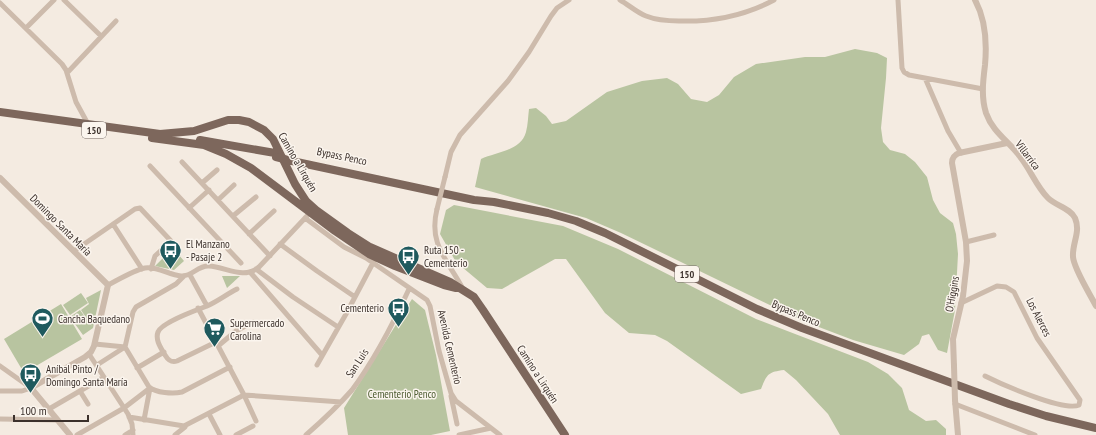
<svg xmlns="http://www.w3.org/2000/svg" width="1096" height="435" font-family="'PT Sans Narrow',sans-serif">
  <rect width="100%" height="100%" fill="#f4ebe1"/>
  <path fill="#b8c4a0" d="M855,49L877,53L887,58L886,78L881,128L883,142L890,150L905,154L915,162L927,177L933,200L940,213L953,223L956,234L958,254L955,310L947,353L938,350L929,334L922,336L919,344L904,355L853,340L803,321L621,233L586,218L475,187L481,159C496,152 521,151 526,132C528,124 528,117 529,109L536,108L546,116L552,124L566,121L607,92L642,81L667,78L678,84L691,99L707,102L719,95L734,77L756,64L805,57H825Z
    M454,205L563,226L618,249L756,319L868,362L888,374L902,388L909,410L926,421L936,420L946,429V435H840L828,414L796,380L784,370C768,372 767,374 761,389L741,394L667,341L655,335L629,333L605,313L566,259H555L502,289L487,288L456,262L440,234L446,210Z
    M173,248L184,261L174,270L155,266Z
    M222,276H240L227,288Z
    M101,290L93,328L81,310L89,304L86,298Z
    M81,293L88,303L70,315L63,305Z
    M412,299L425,310L436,355L450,431L431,435H348L344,408Z
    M61,304L82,339L24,373L4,339Z
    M80,310L93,328L83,335L70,317Z"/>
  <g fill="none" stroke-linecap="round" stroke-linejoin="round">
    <path stroke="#cdbbac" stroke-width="5" d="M64,0L101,36
      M620,0C629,5 636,12 646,16C656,20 668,21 679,21C713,22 744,16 774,0
      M898,0L902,68L904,72L909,75L983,89
      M0,3L62,64L66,70L76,102L88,124
      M26,28L54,0
      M67,73L116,21
      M925,78L948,131L961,153
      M182,162L270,256
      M150,166L241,263
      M445,177L451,152L460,135L508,81L529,52L551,16L557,8L569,0
      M202,183L217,170
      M218,200L234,185
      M189,208L209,190
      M437,209C428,245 448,260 463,289
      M233,216L256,197
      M305,218L344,247L366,258L427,300L430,306L439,351L451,393L456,401L500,435
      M113,224L142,269
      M249,234L274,211
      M966,242L994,235
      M280,244L317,271L355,297
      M74,251L135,209L140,208L171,241L155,256L151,269
      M256,269L293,297L338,327
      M250,272L322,355
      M190,275L207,306
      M184,276L176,284L136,307L133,312L125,347L149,387C156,393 173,394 182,392L230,367
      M108,285C118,280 134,270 145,268C157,266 169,275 181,276C192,277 198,265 209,266C226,267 244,280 259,267L307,216
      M961,303L997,286L1006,287L1014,292L1037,338L1080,400L1079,405C1064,412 1001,384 985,376
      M198,308L244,395L256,421
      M216,342L177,361C171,363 168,360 165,355C161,348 155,340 158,332C162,322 197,310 207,306C218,301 227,294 237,289
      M95,344L125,347
      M218,346L236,331L253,322
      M89,354L128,414L132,424L133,435
      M97,365L125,347
      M317,365L346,314L374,261
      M0,366L31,388L22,391H0
      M137,368L164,352
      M80,391L88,404
      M244,395L341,402
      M451,396L457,424
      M955,404L1035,435
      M49,409L104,377
      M209,414L220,435
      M129,417L184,426L244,395
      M0,419L58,420
      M144,420L150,388
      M77,435L124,408L150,388
      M125,435L133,430
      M175,435L185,427
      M236,435L253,426
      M306,435C322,421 338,406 352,390C375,359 393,324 409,289
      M459,435L491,428"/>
    <path stroke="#cdbbac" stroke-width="6" d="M975,0C986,20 987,43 985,65C983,81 981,97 986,113C993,133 1010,142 1021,158C1031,171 1037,187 1048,198C1056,206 1070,208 1075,218C1081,232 1072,243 1073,257C1074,269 1090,294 1096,306
      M0,178L108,285L94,346L91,352L85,357L31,388L70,435
      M954,366L953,339L963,296L967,261L966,242L952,163C952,158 954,155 959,153L1007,143
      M955,400L958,435"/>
    <path stroke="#7d675c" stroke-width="8" d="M0,112L160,134L194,131L228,120H239L249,122L264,130L273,139L295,184L306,201L316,210L348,233L370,247L450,282L474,297L483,310L565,435
      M152,138L204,145L226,154L251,168L335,231L369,254L395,266L444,285L456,288
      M200,140L275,153
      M292,161L474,200L494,202L548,213L576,221L605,233L757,309L802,328L1009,404L1046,416L1096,428"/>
    <path stroke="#cdbbac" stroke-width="5" d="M437,209L445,177"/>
    <path stroke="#cdbbac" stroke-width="6" d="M954,366L955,400"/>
    <path stroke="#7d675c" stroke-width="8" d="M276,157L292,161"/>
  </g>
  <defs>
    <symbol id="bus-pin" viewBox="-11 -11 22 30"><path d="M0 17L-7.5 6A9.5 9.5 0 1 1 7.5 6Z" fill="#1f5a5e" stroke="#fbf5ee"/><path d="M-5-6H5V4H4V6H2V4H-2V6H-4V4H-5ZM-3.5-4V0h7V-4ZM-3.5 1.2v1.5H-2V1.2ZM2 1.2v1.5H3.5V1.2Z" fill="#fff"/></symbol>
    <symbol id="stadium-pin" viewBox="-11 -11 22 30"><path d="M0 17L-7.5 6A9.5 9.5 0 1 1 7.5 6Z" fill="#1f5a5e" stroke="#fbf5ee"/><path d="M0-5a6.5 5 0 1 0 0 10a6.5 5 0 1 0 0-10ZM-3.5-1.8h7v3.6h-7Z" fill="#fff"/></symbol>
    <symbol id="supermarket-pin" viewBox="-11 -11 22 30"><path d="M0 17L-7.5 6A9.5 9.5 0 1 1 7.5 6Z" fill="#1f5a5e" stroke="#fbf5ee"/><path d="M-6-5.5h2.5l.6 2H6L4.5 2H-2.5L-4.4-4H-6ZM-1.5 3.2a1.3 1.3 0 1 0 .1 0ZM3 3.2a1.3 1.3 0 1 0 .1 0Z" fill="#fff"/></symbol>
  </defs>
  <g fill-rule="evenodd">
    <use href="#bus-pin" x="158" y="238" width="25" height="34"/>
    <use href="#bus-pin" x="396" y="244" width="25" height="34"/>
    <use href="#bus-pin" x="386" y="296" width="25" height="34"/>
    <use href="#stadium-pin" x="30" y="306" width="25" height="34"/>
    <use href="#supermarket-pin" x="202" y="316" width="25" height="34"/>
    <use href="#bus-pin" x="18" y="362" width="25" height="34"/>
  </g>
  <g text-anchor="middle" stroke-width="3" stroke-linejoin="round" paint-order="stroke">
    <g fill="#fbf5ee" stroke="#756b66" stroke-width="1">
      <rect x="82" y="122" width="24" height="16" rx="3"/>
      <rect x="675" y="266" width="24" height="16" rx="3"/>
    </g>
    <g font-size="10" font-weight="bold" fill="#3b302b">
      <text x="94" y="134">150</text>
      <text x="687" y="278">150</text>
    </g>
    <g font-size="11" fill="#3b302b" stroke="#fbf5ee">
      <text transform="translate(1028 155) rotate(53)" y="4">Villarrica</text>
      <text transform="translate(342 156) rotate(12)" y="4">Bypass Penco</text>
      <text transform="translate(298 162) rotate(60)" y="4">Camino a Lirquén</text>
      <text transform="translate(61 225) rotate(45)" y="4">Domingo Santa María</text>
      <text transform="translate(952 294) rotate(-80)" y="4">O'Higgins</text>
      <text transform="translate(796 313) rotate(23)" y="4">Bypass Penco</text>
      <text transform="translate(1039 317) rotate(63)" y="4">Los Alerces</text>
      <text transform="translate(450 347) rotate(77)" y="4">Avenida Cementerio</text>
      <text transform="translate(357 363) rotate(-57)" y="4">San Luis</text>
      <text transform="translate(538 374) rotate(57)" y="4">Camino a Lirquén</text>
    </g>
    <g font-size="11" fill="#3b302b" stroke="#fbf5ee" text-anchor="start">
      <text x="186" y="248">El Manzano<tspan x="186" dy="13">- Pasaje 2</tspan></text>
      <text x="424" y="254">Ruta 150 -<tspan x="424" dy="13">Cementerio</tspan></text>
      <text x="384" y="312" text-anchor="end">Cementerio</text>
      <text x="58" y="323">Cancha Baquedano</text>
      <text x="230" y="327">Supermercado<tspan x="230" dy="13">Carolina</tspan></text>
      <text x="46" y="373">Aníbal Pinto /<tspan x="46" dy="13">Domingo Santa María</tspan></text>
    </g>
    <g font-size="11" fill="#4a5a2e" stroke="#fbf5ee">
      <text x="402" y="398">Cementerio Penco</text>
    </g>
  </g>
  <path d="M14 415v6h74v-6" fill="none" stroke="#3b302b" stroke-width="2"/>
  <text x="20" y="415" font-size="12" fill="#3b302b" stroke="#fbf5ee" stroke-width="3" paint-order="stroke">100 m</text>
</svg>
